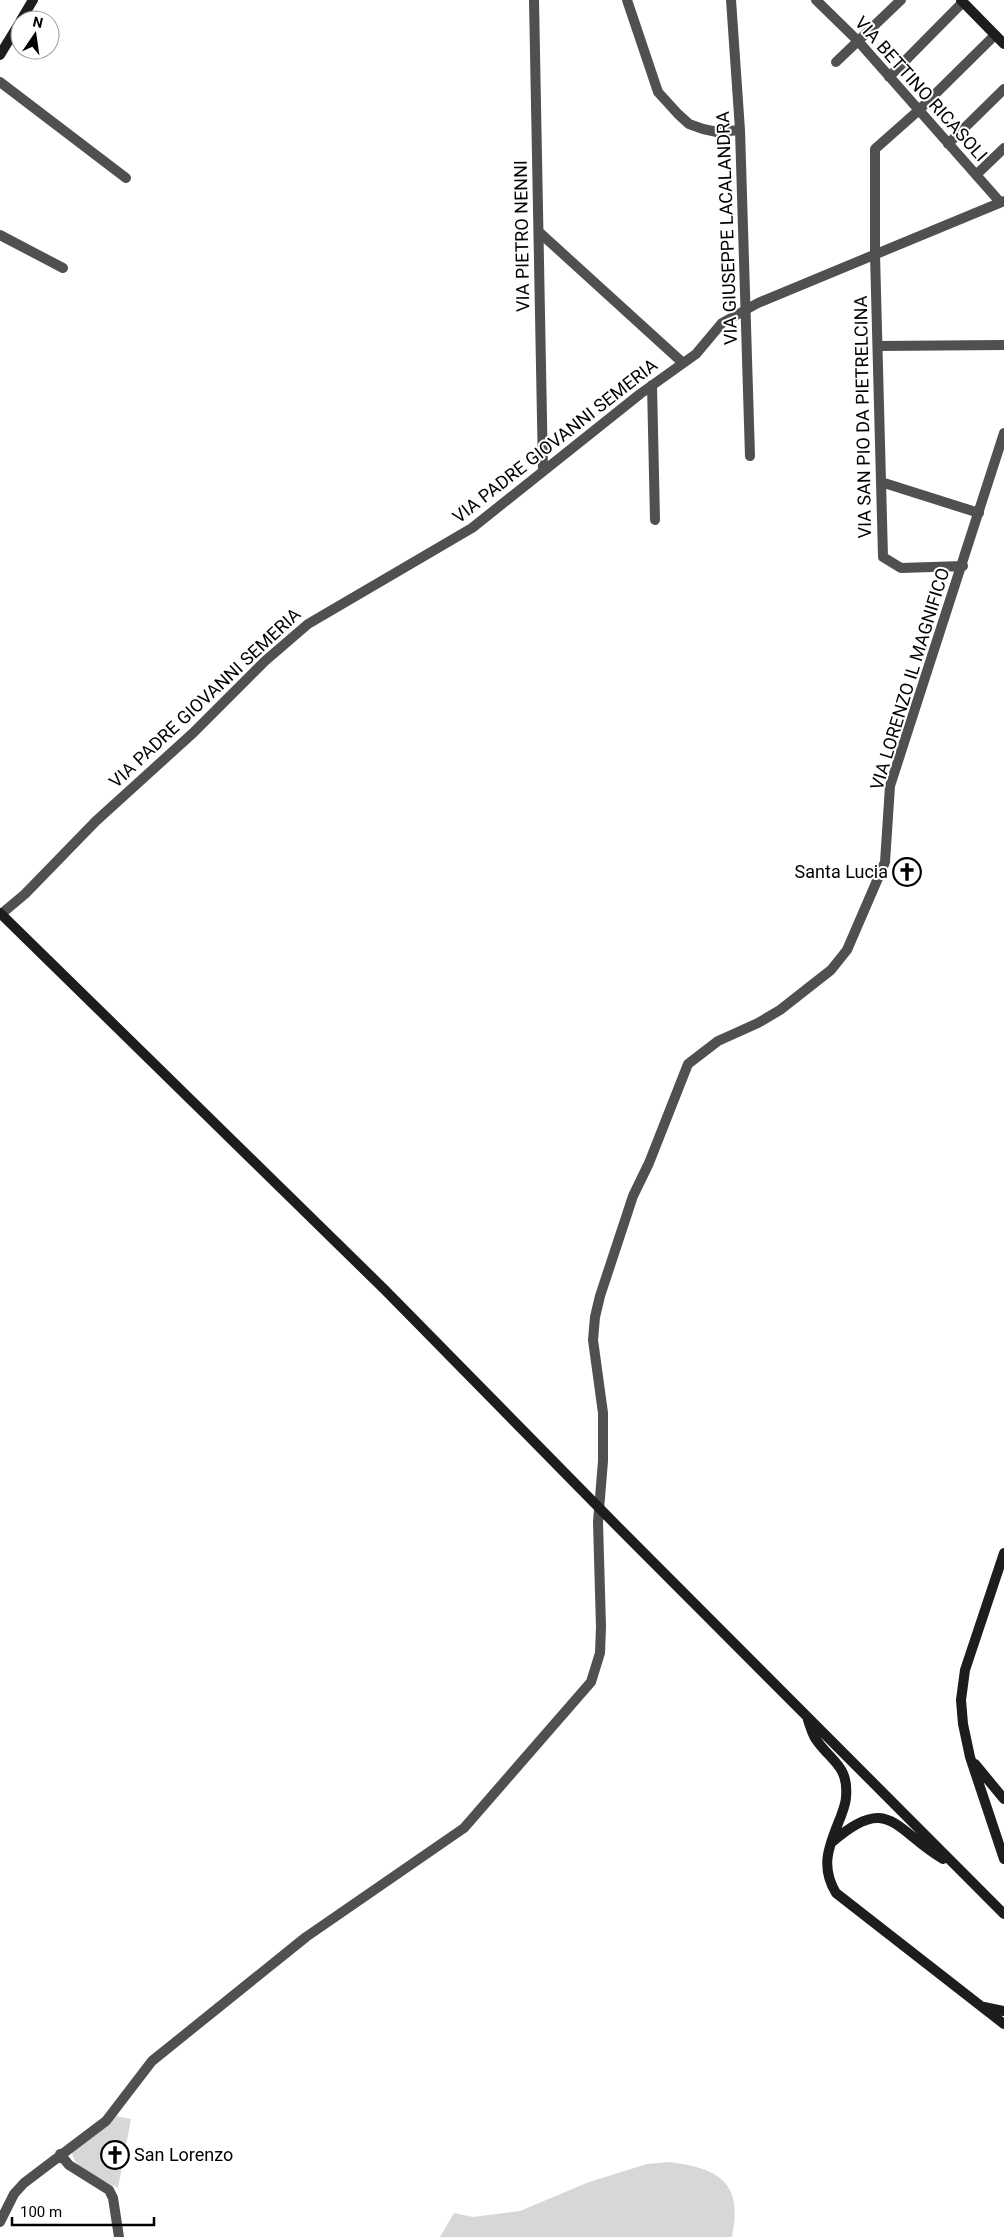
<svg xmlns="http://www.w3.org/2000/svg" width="1004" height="2237" font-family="Roboto,sans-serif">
  <rect width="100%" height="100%" fill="#fff"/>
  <path fill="#d7d7d7" d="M116,2116L131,2119L118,2188C104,2180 71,2170 72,2150Z
    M670,2162C720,2169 743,2182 732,2237H440L454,2213L473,2217L520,2211L589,2182L647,2164Z"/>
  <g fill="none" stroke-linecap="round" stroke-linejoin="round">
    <path stroke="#505050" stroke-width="10" d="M534,0L543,471
      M627,0L658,92L678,114L689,124L703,129L717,132L740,130
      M731,0L740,130L750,456
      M816,0L858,41L1000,202
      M836,62L901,0
      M889,77L963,2
      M0,82L126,178
      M948,144L1004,89
      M976,175L1004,148
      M539,232L683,363
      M0,235L63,268
      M878,346L1004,345
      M652,385L655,520
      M881,482L979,513
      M963,566L901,568L883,557L875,254V149L919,110L995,35
      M0,915L25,894L96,821L193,733L265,661L308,624L472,528L640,394L696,354L722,323L758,303L1004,201
      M60,2154L69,2165L109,2190L113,2198L119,2237
      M0,2222L14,2194L24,2183L106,2121L152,2061L306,1937L464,1828L591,1682L600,1653L601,1627L598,1522L603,1461V1413L593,1340L595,1317L600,1296L633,1196L649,1163L688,1064L718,1041L758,1023L780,1010L831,970L847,950L885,862L890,786L1004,433"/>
    <path stroke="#1d1d1d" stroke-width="10" d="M961,0L1004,44
      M21,20L33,0
      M0,55L20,22
      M0,913L385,1290L616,1525L1004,1914
      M1004,1553L965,1670L961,1700L963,1724L970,1757L1004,1859
      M808,1720C810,1726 812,1733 815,1738C830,1761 849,1765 846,1797C846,1803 843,1810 841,1816C830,1844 819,1865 836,1893L1004,2024
      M975,1764L1004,1799
      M831,1843C889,1792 894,1830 943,1859
      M984,2007L1004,2011"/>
  </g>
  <defs>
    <symbol id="church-ring" viewBox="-11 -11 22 22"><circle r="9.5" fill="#fff" stroke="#000" stroke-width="1.5"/><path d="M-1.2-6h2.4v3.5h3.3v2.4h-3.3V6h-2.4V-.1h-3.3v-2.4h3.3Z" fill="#000"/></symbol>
  </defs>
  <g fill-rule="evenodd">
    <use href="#church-ring" x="891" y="856" width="32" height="32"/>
    <use href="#church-ring" x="99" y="2139" width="32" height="32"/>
  </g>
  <g text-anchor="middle" stroke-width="4" stroke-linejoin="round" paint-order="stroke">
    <g font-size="18" fill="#000" stroke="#fff">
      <text transform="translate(921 89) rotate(48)" y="6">VIA BETTINO RICASOLI</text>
      <text transform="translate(727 228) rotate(-92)" y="6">VIA GIUSEPPE LACALANDRA</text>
      <text transform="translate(522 236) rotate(-91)" y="6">VIA PIETRO NENNI</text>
      <text transform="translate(863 417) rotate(-91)" y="6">VIA SAN PIO DA PIETRELCINA</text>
      <text transform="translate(555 441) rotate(-38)" y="6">VIA PADRE GIOVANNI SEMERIA</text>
      <text transform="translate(910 679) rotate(-73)" y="6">VIA LORENZO IL MAGNIFICO</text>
      <text transform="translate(205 698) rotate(-43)" y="6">VIA PADRE GIOVANNI SEMERIA</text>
    </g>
    <g font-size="18" fill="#000" stroke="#fff" text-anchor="end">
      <text x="888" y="878">Santa Lucia</text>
      <text x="134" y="2161" text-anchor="start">San Lorenzo</text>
    </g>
  </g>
  <g transform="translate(35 35) rotate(13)"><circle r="24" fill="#ffffff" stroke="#999999"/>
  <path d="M0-4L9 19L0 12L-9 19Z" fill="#000000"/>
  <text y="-8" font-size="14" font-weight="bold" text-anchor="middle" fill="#000000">N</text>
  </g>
  <path d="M12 2217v8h142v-8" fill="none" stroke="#000000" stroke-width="2.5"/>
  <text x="20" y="2217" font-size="15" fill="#000000" stroke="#ffffff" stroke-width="4" paint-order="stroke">100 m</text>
</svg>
